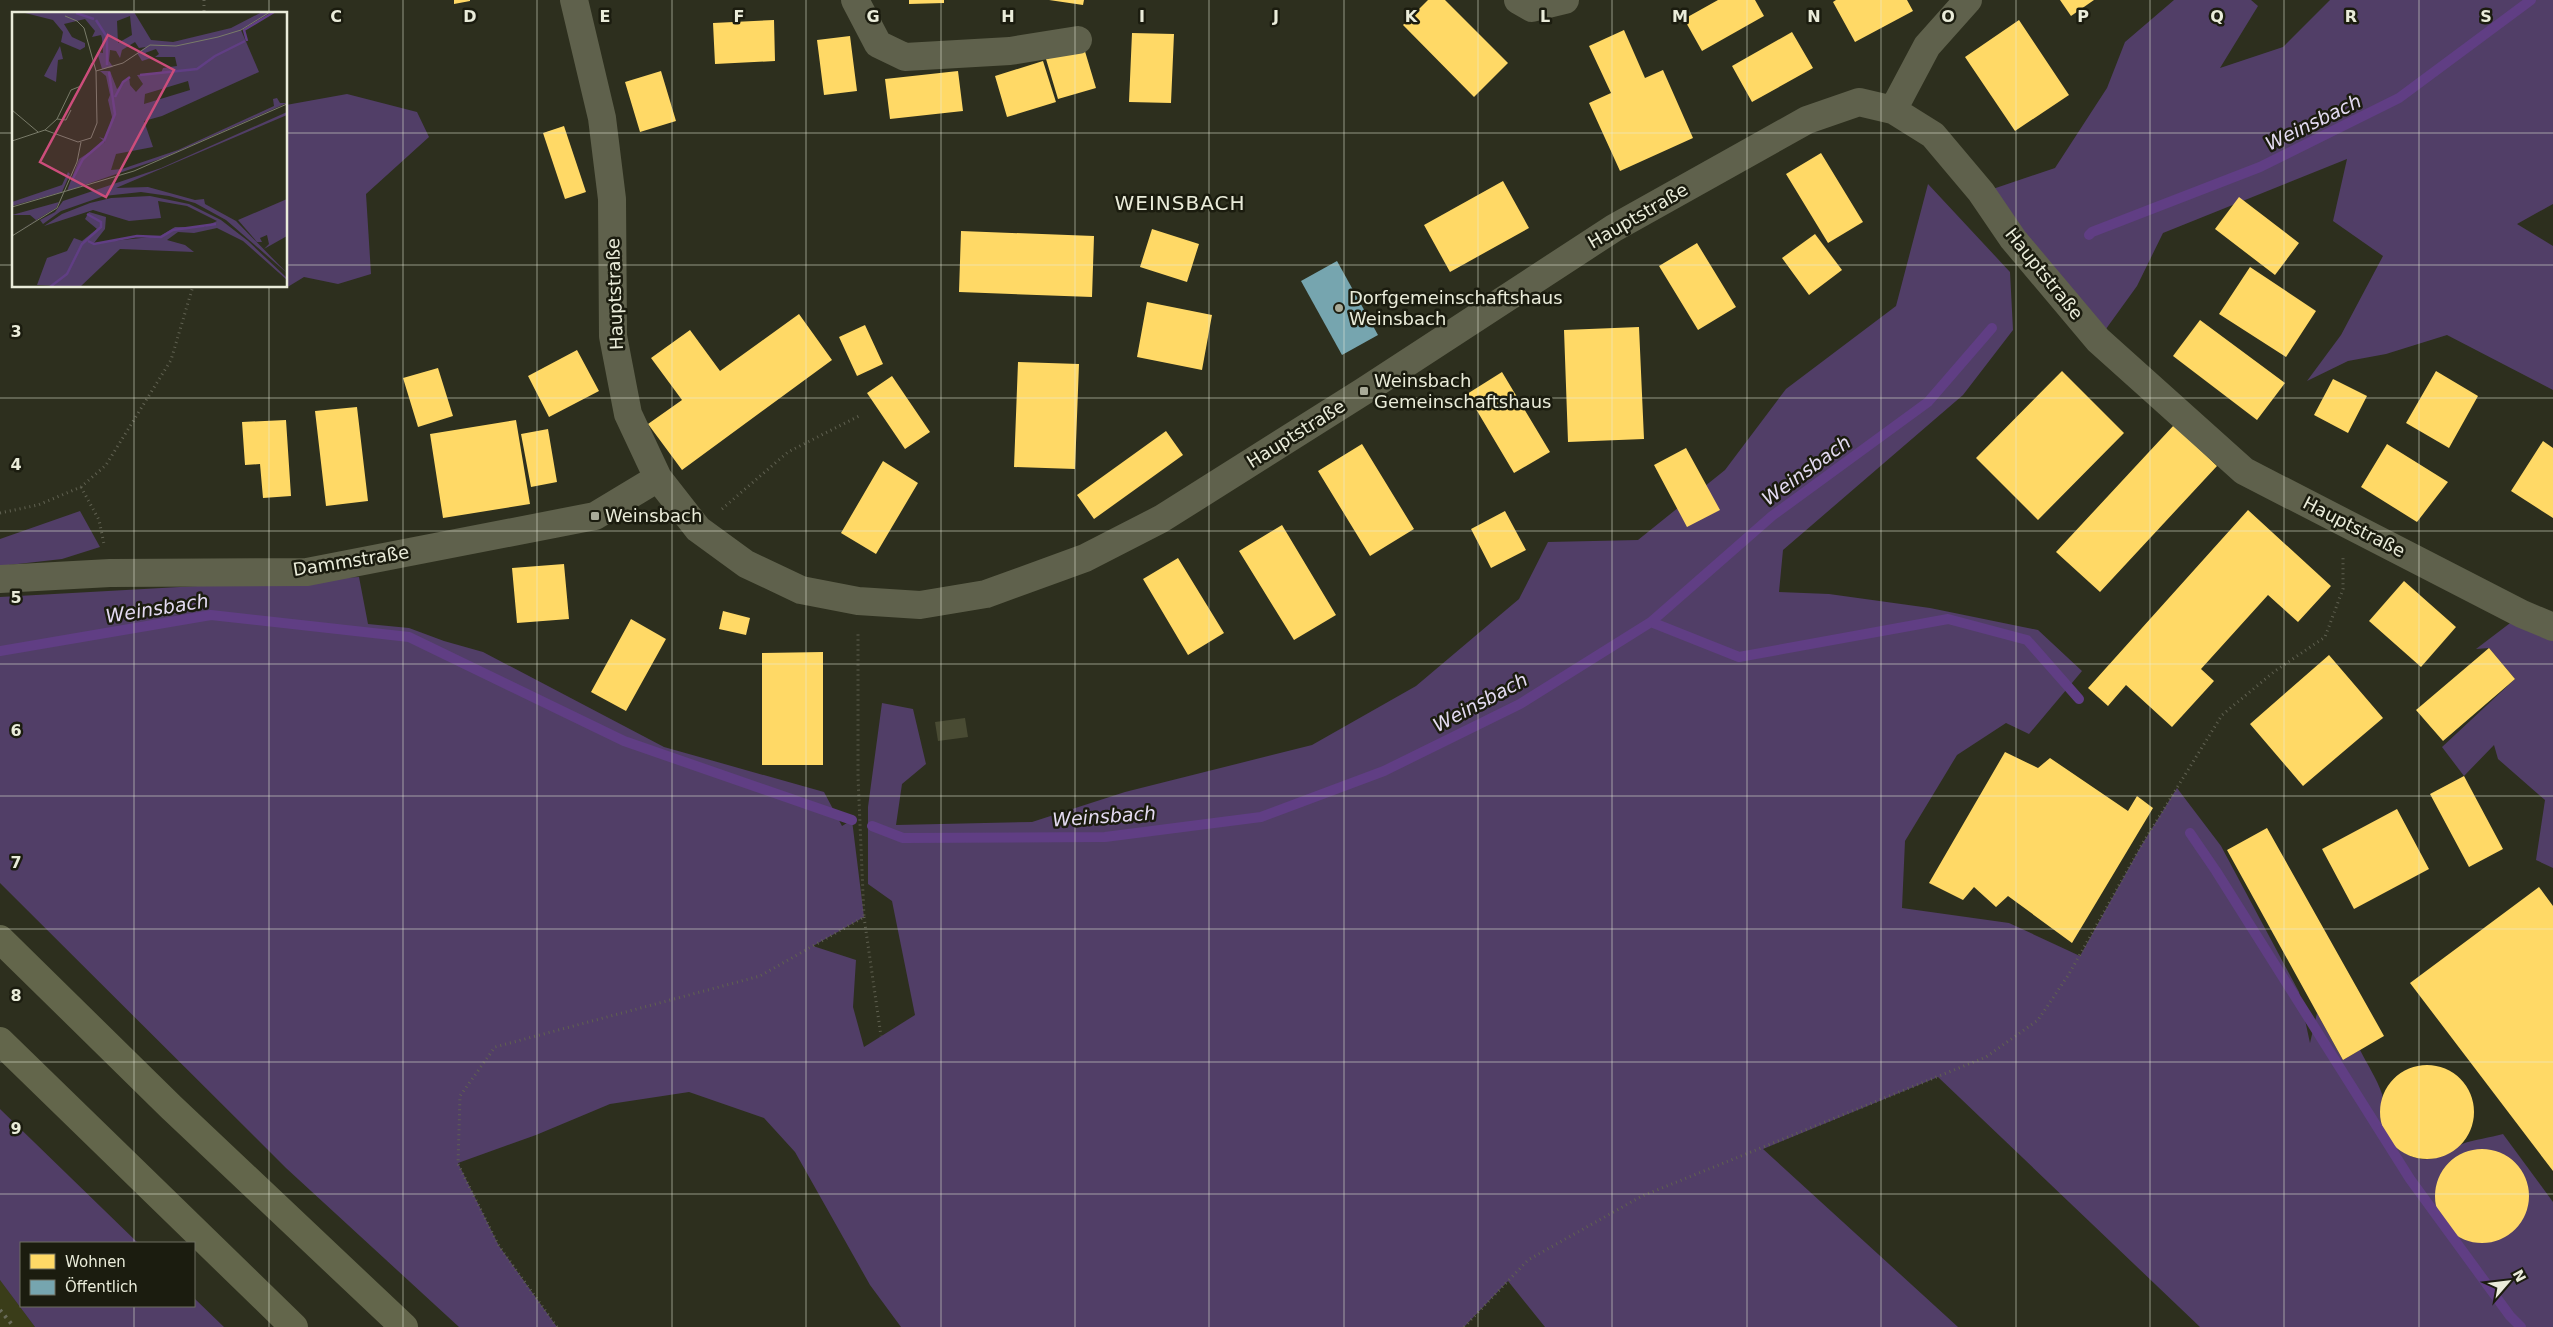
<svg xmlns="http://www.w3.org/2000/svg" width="2553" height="1327" font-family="'DejaVu Sans',sans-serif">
  <rect width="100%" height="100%" fill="#2d2f1e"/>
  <path fill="#3a3d19" d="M0,1280L1,1281L35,1327H0Z"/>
  <path fill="#513e67" d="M2174,0H2251L2258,6L2220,68L2283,47L2330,0H2553V204L2517,224L2553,246V390L2447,335L2386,354L2348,361L2307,381L2341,335L2383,256L2333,221L2347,159L2163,233L2137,286L2098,340L1981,193L2055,168L2107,88L2125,42Z
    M347,94L417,112L429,137L366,194L371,274L338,284L304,277L286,288L283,286H286V105Z
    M1928,184L2010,272L2013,330L1963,395L1783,550L1779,592L1829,594L1930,608L2038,630L2082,671L2029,734L2006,723L1957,755L1905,841L1902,908L2009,923L2080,956L2141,846L2177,788L2221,846L2299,992L2310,1043L2317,1013L2343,1060L2360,1050C2367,1064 2377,1079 2382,1094C2384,1100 2380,1107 2381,1113C2384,1139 2406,1165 2435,1158C2446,1155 2453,1148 2462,1144C2475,1139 2490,1138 2503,1134L2553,1202V1327H2200L1938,1077L1763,1149L1958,1327H1545L1508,1281L1464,1327H901L870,1285L795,1152L764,1118L689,1092L610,1104L536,1135L458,1163L499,1246L557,1327H459L286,1168L0,883V597L359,577L368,624L409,628L444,641L483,652L664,747L824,792L842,826L852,820L864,917L813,946L856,960L853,1007L864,1047L915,1015L892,901L868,884V807L882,703L913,709L926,764L902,784L896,825L1032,822L1125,792L1312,745L1416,686L1519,599L1548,542L1638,540L1725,470L1786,389L1896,306Z
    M80,511L100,547L62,559L0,566V539Z
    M2522,614L2553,627V868L2536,860L2545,800L2498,759L2494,745L2464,776L2442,747L2515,679L2489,648L2476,649Z
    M0,1109L138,1243H21V1306H194V1298L224,1327H35L0,1280Z"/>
  <path fill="#ffd966" d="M454,0H470V1L454,4Z
    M909,0H944V3L909,4Z
    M1049,0H1084L1083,5Z
    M1428,0H1445L1508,63L1474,97L1403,25Z
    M1718,0H1755L1764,16L1702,51L1684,19Z
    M1836,0H1907L1913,11L1855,42L1833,2Z
    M2060,0H2094L2071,16Z
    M774,20L775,61L715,64L713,23Z
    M2019,20L2069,95L2015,131L1965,57Z
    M1624,30L1645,78L1663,70L1693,138L1620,171L1589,103L1611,93L1589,46Z
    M1792,32L1813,68L1752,102L1732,66Z
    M1132,33L1174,34L1171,103L1129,102Z
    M850,36L857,91L824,95L817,40Z
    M1084,48L1096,88L1058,99L1046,59Z
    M1043,61L1056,102L1007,117L995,76Z
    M661,71L676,121L640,132L625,82Z
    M958,71L963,111L890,119L885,79Z
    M564,126L586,192L565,199L543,133Z
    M1821,153L1863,222L1828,243L1786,174Z
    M1503,181L1529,228L1450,272L1424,225Z
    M2239,197L2299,243L2275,275L2215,229Z
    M1152,229L1199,244L1187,282L1140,267Z
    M961,231L1094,236L1092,297L959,292Z
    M1815,234L1842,270L1809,295L1782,258Z
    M1697,243L1736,307L1698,330L1659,266Z
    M2250,267L2316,311L2286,357L2219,314Z
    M1147,302L1212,315L1202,370L1137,357Z
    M799,314L832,360L682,470L648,424L682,400L651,358L690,330L720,371Z
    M2200,320L2285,383L2257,420L2173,356Z
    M865,325L883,364L857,376L839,337Z
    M1639,327L1644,439L1568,442L1564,330Z
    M577,350L599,391L549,417L528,376Z
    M1018,362L1079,364L1075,469L1014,467Z
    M438,368L453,416L418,427L403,378Z
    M2062,371L2124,433L2038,520L1976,458Z
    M2436,371L2478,396L2449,448L2406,423Z
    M1502,372L1550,452L1514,473L1467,394Z
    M892,376L930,432L905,449L867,393Z
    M2333,379L2367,396L2348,433L2314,415Z
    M357,407L368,501L326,506L315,411Z
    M286,420L291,496L263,498L260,464L245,465L242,422Z
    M516,420L530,504L443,518L430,434Z
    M2174,425L2217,466L2100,592L2056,552Z
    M548,429L557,482L531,487L521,434Z
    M1166,431L1183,455L1094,519L1077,495Z
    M2543,441L2553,448V518L2511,491Z
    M1362,444L1414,529L1370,556L1318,471Z
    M2387,444L2448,482L2417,522L2361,487Z
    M1686,448L1720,510L1687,527L1654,465Z
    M883,461L918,483L876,554L841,533Z
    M2248,510L2331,586L2298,622L2268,595L2201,669L2214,681L2172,727L2126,685L2108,706L2088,688Z
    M1505,511L1526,550L1491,568L1471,529Z
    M1282,525L1336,615L1294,640L1239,551Z
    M1178,558L1224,633L1188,655L1143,579Z
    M564,564L569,619L517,623L512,568Z
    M2404,581L2456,627L2421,667L2369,621Z
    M723,611L750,618L746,635L719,629Z
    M631,619L666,639L626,711L591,692Z
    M2489,648L2515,679L2443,741L2416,710Z
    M823,652V765H762V653Z
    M2329,655L2383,718L2303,786L2250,724Z
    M2005,752L2038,768L2050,758L2128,811L2137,796L2153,808L2072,943L2008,896L1996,907L1974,887L1963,900L1929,883Z
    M2464,776L2503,849L2469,867L2430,794Z
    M2397,809L2429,869L2354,909L2322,849Z
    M2267,828L2384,1036L2343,1060L2227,850Z
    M2539,887L2553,906V1171L2410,983Z
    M2380 1112a47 47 0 1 1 94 0a47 47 0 1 1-94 0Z
    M2435 1196a47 47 0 1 1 94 0a47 47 0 1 1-94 0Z"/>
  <path fill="#76a5af" d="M1337,261L1378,335L1342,355L1301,281Z"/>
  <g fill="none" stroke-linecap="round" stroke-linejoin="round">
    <path stroke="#603e84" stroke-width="10" d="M2089,235L2092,232L2260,167L2399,98L2531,0
      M1651,622L1739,657L1948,619L2027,640L2079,699
      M0,651L211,615L409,637L624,741L852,820
      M872,826L903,838L1105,837L1261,817L1384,771L1520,704L1651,622L1772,516L1928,402L1992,328
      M2190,833L2216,871L2410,1179L2510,1316L2521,1327"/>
  </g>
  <path fill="#494b33" d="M965,718L968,737L938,741L935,722Z"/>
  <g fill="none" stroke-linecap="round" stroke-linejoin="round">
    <path stroke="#606151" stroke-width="3" stroke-dasharray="1 4" stroke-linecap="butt" d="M204,0V14
      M81,487L99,520L104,544
      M722,509L788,452L859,416
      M0,513L38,505L81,487L106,465L171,360L193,286
      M864,917L881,1036
      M557,1327L499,1246L458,1164L460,1096L495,1047L760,976L864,917L858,777V631
      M1464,1327L1528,1260L1642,1196L1986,1057L2038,1020L2069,974L2141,846L2222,715L2275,671L2325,637L2343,589V557"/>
    <path stroke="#5f614c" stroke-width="28" d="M574,0L602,118L612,199L613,336L628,414L658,478L698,529L746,564L801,590L858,601L920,605L986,594L1085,558L1161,519L1364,391L1614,228L1807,120L1859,102L1893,110L1933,135L1981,192L2013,239L2098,340L2244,471L2522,614L2553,627
      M855,0L878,44L905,57L1010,51L1078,40
      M1518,0L1532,8L1565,0
      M1893,110L1927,46L1968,0
      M0,579L110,573L307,572L595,516L658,478"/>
    <path stroke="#63664b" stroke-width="28" d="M0,939L171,1107L404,1327
      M0,1041L294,1327"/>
    <path stroke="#696b5a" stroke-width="4" stroke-dasharray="2.5 5" stroke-linecap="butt" d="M0,1310L14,1327"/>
  </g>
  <path fill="none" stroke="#eaecda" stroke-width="1" stroke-opacity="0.55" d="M134,0V14M269,0V14M403,0V1327M537,0V1327M672,0V1327M806,0V1327M941,0V1327M1075,0V1327M1209,0V1327M1344,0V1327M1478,0V1327M1612,0V1327M1747,0V1327M1881,0V1327M2016,0V1327M2150,0V1327M2284,0V1327M2419,0V1327M0,133H14M286,133H2553M0,265H14M286,265H2553M134,286V1243M269,286V1327M0,398H2553M0,531H2553M0,664H2553M0,796H2553M0,929H2553M0,1062H2553M0,1194H2553M134,1306V1327"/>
  <g fill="#a8aa98" stroke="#1b1c0f" stroke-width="2">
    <circle cx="1339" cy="308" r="5"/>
    <rect x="1359" y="386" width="10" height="10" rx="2.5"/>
    <rect x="590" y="511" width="10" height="10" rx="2.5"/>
  </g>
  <g text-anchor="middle" stroke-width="5" stroke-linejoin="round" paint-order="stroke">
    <g font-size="18" fill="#eaecda" stroke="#1b1c0f">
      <text transform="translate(1638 216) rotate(-30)" y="6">Hauptstraße</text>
      <text transform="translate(2044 274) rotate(51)" y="6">Hauptstraße</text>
      <text transform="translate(615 294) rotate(-92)" y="6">Hauptstraße</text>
      <text transform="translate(1296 434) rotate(-32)" y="6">Hauptstraße</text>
      <text transform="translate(2354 527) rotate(27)" y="6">Hauptstraße</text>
      <text transform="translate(351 561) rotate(-9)" y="6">Dammstraße</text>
    </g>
    <g font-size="18" fill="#eaecda" stroke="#1b1c0f" text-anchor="start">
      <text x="1349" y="304">Dorfgemeinschaftshaus<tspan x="1349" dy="21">Weinsbach</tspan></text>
      <text x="1374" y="387">Weinsbach<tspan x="1374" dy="21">Gemeinschaftshaus</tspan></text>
      <text x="605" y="522">Weinsbach</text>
    </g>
    <g font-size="19" font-style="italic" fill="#e4dbf2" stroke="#1b1c0f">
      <text transform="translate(2313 122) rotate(-26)" y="7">Weinsbach</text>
      <text transform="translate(1806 470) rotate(-36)" y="7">Weinsbach</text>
      <text transform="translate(157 608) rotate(-9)" y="7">Weinsbach</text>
      <text transform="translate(1480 702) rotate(-28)" y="7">Weinsbach</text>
      <text transform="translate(1104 816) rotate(-4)" y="7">Weinsbach</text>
    </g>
    <g font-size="20" letter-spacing="1" fill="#eaecda" stroke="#1b1c0f">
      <text x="1180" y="210">WEINSBACH</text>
    </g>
  </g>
  <g transform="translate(12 12)">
    <rect width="275" height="275" fill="#2d2f1e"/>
    <path d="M9,0H122L139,28L161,30L219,16L250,0H259L229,18L247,60L150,104L132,109L141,135L104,142L99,158L110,157L166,138L262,94L261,87L265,86L268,91H275L151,146L55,179L67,147L93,130L87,125L93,127L96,121L100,105L96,88L98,83L94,64L88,59H98L105,77L117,65L118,73L124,80L131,72L125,63L149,61L151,56L165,54L163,45H143L147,42L144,37L133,41L139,46L130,49L125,41L134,35L127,36L123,30L110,38L108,46L104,39L98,38L97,49L101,55L90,57L85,40L91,41L90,26L89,23L80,25L83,19L73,7L52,12L60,25L73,31V35L68,38L49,30L51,20L41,8ZM118,4L120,23L106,31L105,9ZM176,69L178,78L132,92L133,82ZM48,34L51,47L46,48L44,70L32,64ZM275,100V103L104,176L136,175L183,188L192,187L193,192L224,209L275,261L214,208L183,191L157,184L129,180L92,184L49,199L31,212L28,208L43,200L51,189L149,156ZM56,160L58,162L50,180L0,194V190L50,173ZM138,184L177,192L209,208L236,229L275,266V268L231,229L205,216L182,221L166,220L155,228L173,233L182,240L108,237L68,275L25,273L35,246L55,239L62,226L70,229L85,217L73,207L77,200L94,205L93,217L82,231L148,224L163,215H192L205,209L175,194L146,189L149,206L117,209L81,198L32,214L50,202L78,191L99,186ZM275,187V224L252,237L257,232L255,223L248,226L250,230H245L226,208ZM47,190L44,196L0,223L24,208L18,203H0Z" fill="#513e67" fill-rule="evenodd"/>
    <path fill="none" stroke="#603e84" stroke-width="2.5" d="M64,1L82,7M84,8L95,25V53M235,29L232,18L262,0M128,63L185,57L203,44L233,29M103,85L111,70L118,65M92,129L103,102L97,60M60,168L71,147L92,129M76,229L82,232L125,224L149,225L161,218L204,212M38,275L55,262L70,232L89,215V210L75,202"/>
    <path fill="none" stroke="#797b69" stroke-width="1" d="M53,4L65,9L72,16L84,59M84,59L111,51L138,33L164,34L206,25L229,18L258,0M0,98L26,120M45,107L54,108L59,98M33,118L45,107L59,78L69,74L80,51M0,129L33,118L66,130L79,126L85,111L84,59M0,195L122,159L275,92M0,224L45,196L65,150L69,130"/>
    <path fill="#cc4d7b" fill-opacity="0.15" stroke="#cc4d7b" stroke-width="2.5" d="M96,23L162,58L94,185L28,150Z"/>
    <rect width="275" height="275" fill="none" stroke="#eaecda" stroke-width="2.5"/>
  </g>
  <g font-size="16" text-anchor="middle" font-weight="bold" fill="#eaecda" stroke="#1b1c0f" stroke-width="5" stroke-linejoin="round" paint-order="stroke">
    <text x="336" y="22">C</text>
    <text x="470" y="22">D</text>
    <text x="605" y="22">E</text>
    <text x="739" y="22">F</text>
    <text x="873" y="22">G</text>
    <text x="1008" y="22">H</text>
    <text x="1142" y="22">I</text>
    <text x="1276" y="22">J</text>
    <text x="1411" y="22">K</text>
    <text x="1545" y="22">L</text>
    <text x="1680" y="22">M</text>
    <text x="1814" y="22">N</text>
    <text x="1948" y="22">O</text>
    <text x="2083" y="22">P</text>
    <text x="2217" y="22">Q</text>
    <text x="2351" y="22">R</text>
    <text x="2486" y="22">S</text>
    <text x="16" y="337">3</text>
    <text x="16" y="470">4</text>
    <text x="16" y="603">5</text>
    <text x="16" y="736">6</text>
    <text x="16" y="868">7</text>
    <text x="16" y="1001">8</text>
    <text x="16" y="1134">9</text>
  </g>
  <rect x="20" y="1242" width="175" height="65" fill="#1b1c0f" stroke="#6e6f60"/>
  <rect x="30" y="1254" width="25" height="15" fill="#ffd966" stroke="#6e6f60"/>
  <text x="65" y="1267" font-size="15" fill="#eaecda">Wohnen</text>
  <rect x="30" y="1280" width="25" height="15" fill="#76a5af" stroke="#6e6f60"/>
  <text x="65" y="1292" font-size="15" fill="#eaecda">Öffentlich</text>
  <g transform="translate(2508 1282) rotate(62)" stroke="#1b1c0f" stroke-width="4" paint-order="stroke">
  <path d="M0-4L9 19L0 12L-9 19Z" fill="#eaecda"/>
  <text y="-8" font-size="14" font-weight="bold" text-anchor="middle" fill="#eaecda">N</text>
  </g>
</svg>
